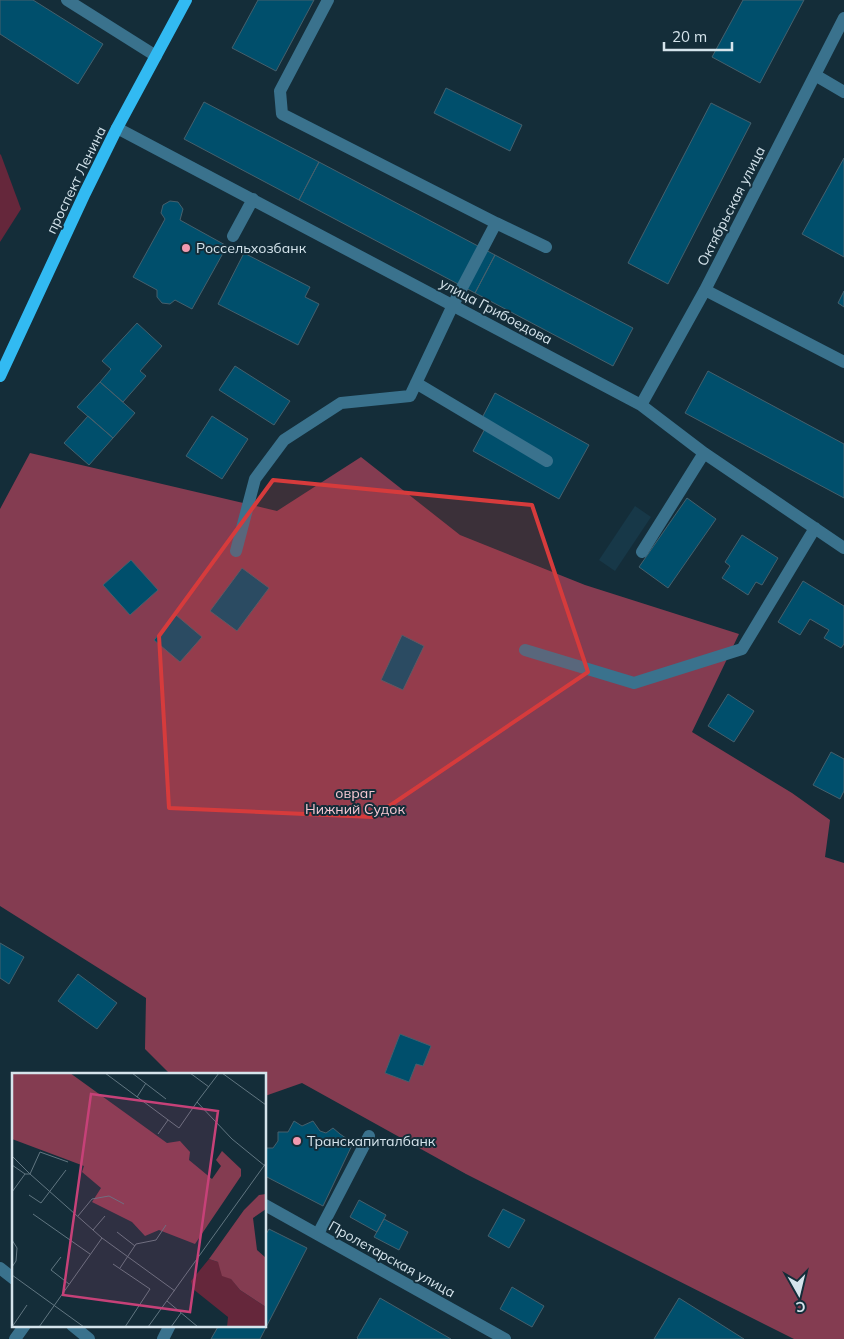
<svg xmlns="http://www.w3.org/2000/svg" width="844" height="1339" font-family="Mulish,sans-serif">
  <rect width="100%" height="100%" fill="#142d39"/>
  <path fill="#173848" d="M635,506L651,517L615,571L599,560Z"/>
  <path fill="#65273b" d="M0,154L1,155L21,209L0,242Z"/>
  <path fill="#843c51" d="M30,453L277,511L361,457L460,535L585,585L739,634L692,732L792,793L830,820L825,857L844,863V1339H794L466,1174L302,1083L265,1096V1074H170L145,1049L146,998L0,906V509Z"/>
  <path fill="#004f6c" stroke="#45606d" d="M0,0H33L103,44L78,84L0,34Z
    M258,0H314L276,71L232,48Z
    M743,0H804L760,83L712,57Z
    M446,88L522,125L510,151L434,113Z
    M204,102L319,162L299,200L184,139Z
    M711,103L751,123L668,284L628,263Z
    M844,158V257L802,234Z
    M319,162L495,255L475,293L299,200Z
    M170,201L178,202L183,209L180,220L227,246L192,309L175,300L170,304L162,303L157,297V290L133,277L165,219L161,213L163,205Z
    M244,253L310,287L305,297L319,304L298,345L218,304Z
    M495,255L633,328L613,366L475,293Z
    M844,291V307L838,303Z
    M137,323L162,346L140,371L146,376L123,402L100,382L111,369L102,361Z
    M235,366L290,401L274,425L219,390Z
    M708,371L844,444V498L685,413Z
    M100,382L135,413L113,438L77,407Z
    M495,393L589,445L559,499L473,451L489,421L482,418Z
    M88,416L113,438L89,465L64,443Z
    M212,416L248,439L222,479L186,456Z
    M687,498L716,519L668,588L639,567Z
    M742,535L778,558L762,585L756,582L748,595L722,578L730,566L725,562Z
    M131,560L158,590L130,615L103,585Z
    M242,568L269,588L237,631L210,611Z
    M803,581L844,606V644L841,648L824,638L829,630L810,619L800,635L778,622Z
    M176,615L202,637L180,662L154,640Z
    M402,635L424,646L403,690L381,680Z
    M728,694L754,711L734,742L708,726Z
    M831,752L844,759V791L840,799L813,785Z
    M0,943L24,957L9,984L0,978Z
    M78,974L117,1003L97,1029L58,1001Z
    M400,1034L431,1046L423,1066L416,1064L409,1082L385,1073Z
    M294,1121L302,1126L313,1121L320,1131L326,1133L333,1128L340,1134L353,1143L323,1206L265,1176V1148H273L278,1141V1132H288Z
    M359,1200L386,1215L377,1232L350,1217Z
    M503,1209L525,1220L509,1248L488,1236Z
    M384,1219L408,1232L399,1250L374,1237Z
    M269,1229L307,1248L260,1339H211L219,1325H265V1236Z
    M512,1287L544,1306L532,1327L500,1309Z
    M380,1298L451,1339H358L357,1338Z
    M679,1298L744,1339H654Z"/>
  <g fill="none" stroke-linecap="round" stroke-linejoin="round">
    <path stroke="#3a728d" stroke-width="12" d="M67,0L156,56
      M328,0L280,91L282,114L496,223L546,247
      M815,75L844,92
      M117,128L641,405L704,453L844,548
      M233,236L253,199
      M705,290L844,362
      M416,383L547,461
      M641,405L705,290L844,18
      M236,551L255,479L284,440L341,403L410,396L453,305L496,223
      M642,552L704,453
      M525,650L634,683L742,649L815,528
      M265,1205L505,1339
      M318,1234L369,1136
      M0,1268L14,1279
      M72,1325L89,1339
      M15,1339L25,1325
      M163,1339L170,1325"/>
    <path stroke="#32baf2" stroke-width="12" d="M0,376L85,193L117,128L186,0"/>
  </g>
  <path fill="#d63b3c" fill-opacity="0.2" stroke="#d63b3c" stroke-width="4" stroke-linejoin="round" d="M273,480L532,505L588,672L373,817L169,808L159,636Z"/>
  <g fill="#f29ab0" stroke="#142d39" stroke-width="2">
    <circle cx="186" cy="248" r="5"/>
    <circle cx="297" cy="1141" r="5"/>
  </g>
  <g text-anchor="middle" stroke-width="4" stroke-linejoin="round" paint-order="stroke">
    <g font-size="14" fill="#d5e4ec" stroke="#142d39">
      <text transform="translate(76 180) rotate(-64)" y="5">проспект Ленина</text>
      <text transform="translate(731 206) rotate(-63)" y="5">Октябрьская улица</text>
      <text transform="translate(496 311) rotate(28)" y="5">улица Грибоедова</text>
      <text transform="translate(392 1259) rotate(29)" y="5">Пролетарская улица</text>
    </g>
    <g font-size="14" fill="#d5e4ec" stroke="#142d39" text-anchor="start">
      <text x="196" y="253">Россельхозбанк</text>
      <text x="307" y="1146">Транскапиталбанк</text>
    </g>
    <g font-size="14" fill="#f5c8d2" stroke="#142d39">
      <text x="355" y="798">овраг<tspan x="355" dy="16">Нижний Судок</tspan></text>
    </g>
  </g>
  <g transform="translate(12 1073)">
    <rect width="254" height="254" fill="#142d39"/>
    <path d="M197,186L206,189L228,217L254,234V254H215L216,244L181,216L179,208Z" fill="#65273b"/>
    <path d="M0,0H58L155,70L168,68L178,79L177,87L200,106L209,93L204,87L210,78L229,96V103L183,171L147,157L133,163L120,149L80,129L89,115L70,99L72,93L0,66ZM254,121V136L241,145L245,177L254,185V234L228,217L219,206L210,203L206,189L197,186L232,137L247,122Z" fill="#843c51"/>
    <path fill="none" stroke="#617681" stroke-width="1" d="M93,0L167,55L185,29L220,66L253,93M120,0L154,26M178,0L197,14M210,0L254,32M125,24L134,10M185,29L207,0M146,61L156,47M0,83L18,101M0,92L13,101H18L90,165L163,218M18,101L28,79L56,89M0,119L13,101M17,122L29,130L54,97M21,141L78,181M66,143L80,126L97,123L112,131M81,157L93,143M105,159L123,173M0,167L5,175L4,188L0,194M49,184L39,197L57,211M101,191L138,216L113,254M108,195L124,171L144,167L154,152M0,202L72,254M155,228L186,254M0,254L15,232M27,254L90,165M136,254L254,90M159,254L169,240"/>
    <path fill="#c64178" fill-opacity="0.15" stroke="#c64178" stroke-width="2.5" d="M79,21L206,38L178,239L51,222Z"/>
    <rect width="254" height="254" fill="none" stroke="#d5e4ec" stroke-width="2.5"/>
  </g>
  <g transform="translate(799 1294) rotate(172)" stroke="#142d39" stroke-width="4" paint-order="stroke">
  <path d="M0-4L9 19L0 12L-9 19Z" fill="#d5e4ec"/>
  <text y="-8" font-size="14" font-weight="bold" text-anchor="middle" fill="#d5e4ec">С</text>
  </g>
  <path d="M664 42v8h68v-8" fill="none" stroke="#d5e4ec" stroke-width="2.5"/>
  <text x="672" y="42" font-size="15" fill="#d5e4ec" stroke="#142d39" stroke-width="4" paint-order="stroke">20 m</text>
</svg>
